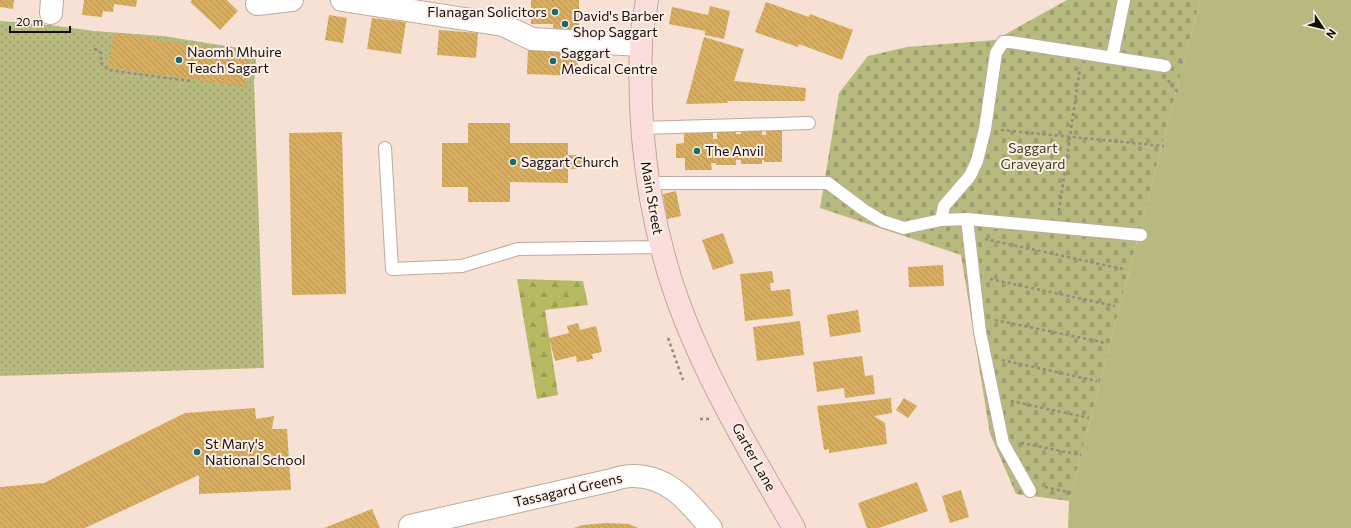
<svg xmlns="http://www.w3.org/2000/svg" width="1351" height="528" font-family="Commissioner,sans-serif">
  <defs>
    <pattern id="forest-firs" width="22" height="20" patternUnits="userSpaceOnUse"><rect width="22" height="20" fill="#b6b962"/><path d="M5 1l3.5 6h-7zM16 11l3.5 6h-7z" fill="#9c9e54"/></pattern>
    <pattern id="cemetery-stones" width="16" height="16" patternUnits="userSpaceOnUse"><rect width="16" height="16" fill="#b7ba7e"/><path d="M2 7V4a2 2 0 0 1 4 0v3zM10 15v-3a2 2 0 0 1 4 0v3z" fill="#9c9f6c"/></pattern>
    <pattern id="park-dots" width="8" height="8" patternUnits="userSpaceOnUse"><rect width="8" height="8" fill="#b7ba7e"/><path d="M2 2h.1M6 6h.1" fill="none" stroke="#9c9f6c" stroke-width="1.8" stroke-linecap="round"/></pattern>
    <pattern id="building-back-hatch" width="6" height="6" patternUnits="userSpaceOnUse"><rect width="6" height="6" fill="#d9ad5e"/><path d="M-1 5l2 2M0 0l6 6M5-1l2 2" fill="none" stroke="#b99450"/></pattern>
  </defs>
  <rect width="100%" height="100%" fill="#f7e1d4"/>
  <path fill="#b7ba7e" d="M1200,0H1351V528H1068L1069,501Z"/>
  <path fill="url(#forest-firs)" d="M517,279L583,281L588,305L545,310L558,395L537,399Z"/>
  <path fill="url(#cemetery-stones)" d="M1067,0H1200L1069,501L1016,494L990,434L961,255L820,208L839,93L868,56L907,47L995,40Z"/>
  <path fill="url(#park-dots)" d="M0,21L50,25L94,31L163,36L257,51L254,82L264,368L0,376Z"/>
  <path fill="url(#building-back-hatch)" d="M0,0H14L13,9L0,7Z
    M84,0H137L136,7L114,4L113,12L103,11L102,17L82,15Z
    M192,0H227L238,11L220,30L190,2Z
    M531,0H579V32H553V24H531Z
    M766,2L809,17L810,14L853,30L842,60L799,44L798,47L755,32Z
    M710,6L730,11L724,39L705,35V31L669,24L672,7L708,15Z
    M329,15L347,18L343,43L325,40Z
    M372,18L406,22L401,54L367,49Z
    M439,30L478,33L476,58L437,55Z
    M114,33L250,54L245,87L108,67Z
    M704,37L744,49L734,81L806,88L805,101H728L727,103L686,104Z
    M528,46L579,48L577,76L527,74Z
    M468,123H510V143H568V155H583V169H568V183L510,182V202H468V187H442V143H468Z
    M782,129V162H764V160H762V164H741V160H736V165H716V163H711L712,170H685V158H676V144L684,143V132H713V139H717V131L736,130V134H741V130H762V135H766V130Z
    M342,132L346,294L292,295L289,133Z
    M676,191L681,216L667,219L663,194Z
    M723,233L734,263L713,270L702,240Z
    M943,265L944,286L909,287L908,267Z
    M772,271L774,283H770L771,291L790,289L793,316L745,321L740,274Z
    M858,310L861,332L830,337L827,315Z
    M800,321L804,355L757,361L753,327Z
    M578,323L580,330L596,326L602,352L592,354L593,359L577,362L576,356L555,361L549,338L569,333L567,326Z
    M862,356L865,376L873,375L875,394L845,398L844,388L817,392L813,362Z
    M891,398L892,413L874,416L885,423L887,444L829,453V449L824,450L817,406Z
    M904,398L917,406L908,418L896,410Z
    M255,408L256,419L274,416L272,429H287L291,490L199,494V475L85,528H0V487L44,483L185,413Z
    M917,482L928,511L879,528H867L858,503Z
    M961,490L969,517L950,523L942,496Z
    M372,509L380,528H324Z
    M606,523L629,524L638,528H574L582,525Z"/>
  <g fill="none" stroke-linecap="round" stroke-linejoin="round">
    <defs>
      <path id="lane" d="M1112,58L1124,0
        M642,128L809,123
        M385,148L392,269L462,266L518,249L662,247
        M649,184L657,183H828L864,210L882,221L904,228L941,220L967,219L1141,235
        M967,219L980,332L1003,443L1030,491
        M941,220L944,206L970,176L977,161L985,129L996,53L1003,42H1010L1165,66"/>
      <path id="street" d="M342,0L503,25L532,39L641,45
        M257,4L292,0
        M51,13L52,0
        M411,528L410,526L612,480C618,478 626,476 633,476C670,476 689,503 711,528"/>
      <path id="secondary" d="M647,0C645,15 641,30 641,45C637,146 653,249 694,341C722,406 759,467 794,528"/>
    </defs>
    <use href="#lane" stroke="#bfa99d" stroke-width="14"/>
    <use href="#street" stroke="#bfa99d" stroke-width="24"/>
    <use href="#secondary" stroke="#bfa99d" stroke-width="24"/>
    <path stroke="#98887f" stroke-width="2.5" stroke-dasharray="3 3" stroke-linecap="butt" d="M94,49L98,50L101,53V63L108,70L190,81
      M1180,62L1186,63
      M1168,80L1179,94
      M1001,130L1164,146
      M1059,211L1080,68
      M985,239L1123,269
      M990,279L1115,306
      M995,320L1106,343
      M668,338L683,380
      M1002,360L1097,381
      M1011,401L1089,418
      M700,419H709
      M1021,443L1081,455
      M1045,487L1072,493"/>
    <use href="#lane" stroke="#fff" stroke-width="12"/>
    <use href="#street" stroke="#fff" stroke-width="22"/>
    <use href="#secondary" stroke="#fcdddd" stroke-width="22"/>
  </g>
  <g fill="#1c696d" stroke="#fef0e9" stroke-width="1.5">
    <circle cx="555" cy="12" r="4"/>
    <circle cx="565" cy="24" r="4"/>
    <circle cx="179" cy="60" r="4"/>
    <circle cx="553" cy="61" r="4"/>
    <circle cx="697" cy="151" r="4"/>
    <circle cx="513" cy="162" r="4"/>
    <circle cx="197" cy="452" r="4"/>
  </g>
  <g text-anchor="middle" stroke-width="4" stroke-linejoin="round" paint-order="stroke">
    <g font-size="14" fill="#150d09" stroke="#fef0e9" text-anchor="start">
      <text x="547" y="17" text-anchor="end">Flanagan Solicitors</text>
      <text x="573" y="21">David's Barber<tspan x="573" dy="16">Shop Saggart</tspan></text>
      <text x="187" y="57">Naomh Mhuire<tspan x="187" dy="16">Teach Sagart</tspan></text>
      <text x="561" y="58">Saggart<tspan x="561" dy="16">Medical Centre</tspan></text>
      <text x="705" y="156">The Anvil</text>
      <text x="521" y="167">Saggart Church</text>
      <text x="205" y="449">St Mary's<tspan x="205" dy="16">National School</tspan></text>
    </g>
    <g font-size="14" fill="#42431e" stroke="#fef0e9">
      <text x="1033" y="153">Saggart<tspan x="1033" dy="16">Graveyard</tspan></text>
    </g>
    <g font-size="14" fill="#150d09" stroke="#fef0e9">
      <text transform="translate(652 198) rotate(80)" y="5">Main Street</text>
      <text transform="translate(754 457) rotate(61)" y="5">Garter Lane</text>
      <text transform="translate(568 490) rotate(-13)" y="5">Tassagard Greens</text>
    </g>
  </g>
  <g transform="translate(1323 28) rotate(125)" stroke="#fef0e9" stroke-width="3" paint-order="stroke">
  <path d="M0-3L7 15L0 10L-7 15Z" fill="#150d09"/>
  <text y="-6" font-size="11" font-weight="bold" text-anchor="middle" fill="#150d09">N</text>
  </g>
  <path d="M10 26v6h60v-6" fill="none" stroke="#150d09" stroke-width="2"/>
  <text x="16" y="26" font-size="12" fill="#150d09" stroke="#fef0e9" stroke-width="3" paint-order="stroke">20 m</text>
</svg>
